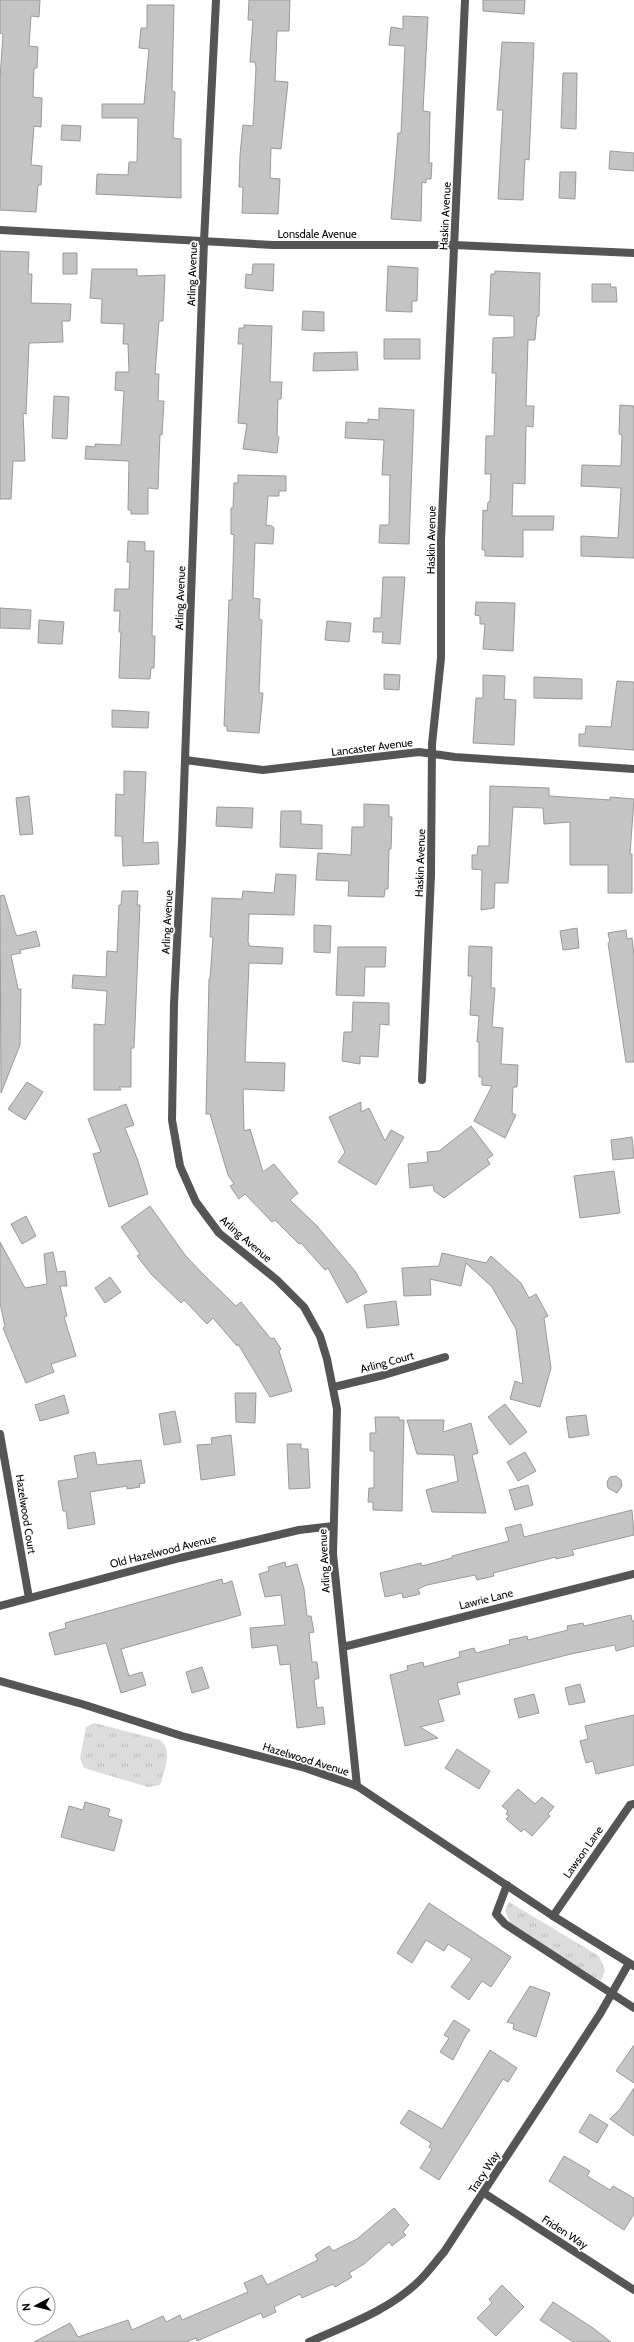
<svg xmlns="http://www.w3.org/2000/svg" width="634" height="2342" font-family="Cabin,sans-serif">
  <defs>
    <pattern id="grass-tufts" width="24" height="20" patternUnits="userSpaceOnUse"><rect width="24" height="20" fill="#dcdcdc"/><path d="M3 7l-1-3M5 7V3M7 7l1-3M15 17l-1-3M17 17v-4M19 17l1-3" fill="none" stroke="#bbb"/></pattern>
  </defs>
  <rect width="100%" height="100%" fill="#fff"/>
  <path fill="url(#grass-tufts)" d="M94,1723L160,1740C174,1750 164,1771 160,1785L148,1787L84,1768L80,1758L86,1727Z
    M509,1902L599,1956L605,1970L601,1981L511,1926L505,1910Z"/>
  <path fill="#c4c4c4" stroke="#999" d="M0,0H40L39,17L31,16L29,46L38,47L37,68H34L33,97L42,98L41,127L34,126L31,165L42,166L41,185H38L36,212L0,210V78L3,34L0,33Z
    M249,0H290L289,31H277L275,81L288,82L281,149L271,148L270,178L280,179L278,214L242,213L243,187H239L240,155L243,125L253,126L256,68L255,62H250L253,20H248Z
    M483,0H525L524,14L483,11Z
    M147,5H174L172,91L175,92L173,138L181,139V198L96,194L97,174L128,175L129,162H137L138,118H102V104H144L149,49L139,48L141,28H147Z
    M403,16L428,17L423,111L430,112L429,163H432L431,179H426V183L422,182L421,221L391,219L398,133H401L405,46L389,45L391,27L403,29Z
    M502,42L534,43L529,160L525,159L523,200L498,199L503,110H497Z
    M563,73H577L576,129L561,128Z
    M62,125L81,126L80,141L61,140Z
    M610,151L634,153V171L609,169Z
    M560,172H576L575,199L559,198Z
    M0,251L29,252L28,274H32L31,303L71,304L70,321H62L63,342L29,343L26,414L23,413L25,461H13L11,499H0Z
    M63,253H77V274H63Z
    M253,264H274L273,291L245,288L246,274L252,275Z
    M388,266L418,268L417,301H412V312L386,311Z
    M92,269H137V276L165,275L163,321H159L155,374H159L158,401H164L162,435L160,434L158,489L148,488V514H131V510H128L129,461L85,459L86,446L95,447V444L121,445L124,391L115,390L116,372H129L128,344H123L124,324L101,323L102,299L90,298Z
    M495,271L540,273L539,316H537L535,340H528L526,406H534L533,427L526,426L525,484L513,483L512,516H554L553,530H523V557L485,556V550H482L483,510L487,511L488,502H490L491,474H485L486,436H494L496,373H492L493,338L514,337V316L489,315L491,274H495Z
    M592,284H611L610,287H616L617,302H592Z
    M303,311L324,312V331L302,330Z
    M244,325L272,326L270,382H282L281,399H278L277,436L279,437L277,453L243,449L247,424L238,423L243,344H238L239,328H244Z
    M384,339H420V359H384Z
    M357,352L358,370L313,371L314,353Z
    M54,396L69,397L67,439L52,438Z
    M620,405L634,406V558L581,556V536L618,538L621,488L581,486L582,465L621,466L622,435L619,434Z
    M379,408L414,410L409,544L379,543L380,525H389L390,475H382L384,440L345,438L346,422L368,423V419L379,420Z
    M238,475L286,476V491H279V496H268L266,525L272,526L274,528L273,544L255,543L253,598L260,599L259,619L262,620L259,693H263L259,733L227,731V726H224L229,600H232L234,535L231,534V508H233L234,483H238Z
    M128,541L145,542V551H154L152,636H155L154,668H151L150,679L119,678L121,632H119L120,611H114L115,589H129L130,562H127Z
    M383,577H405L400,644L382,643L383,632H373L374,618H381Z
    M476,602L515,603L513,651L483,649L485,624H480V616L475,615Z
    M0,608L31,610L30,629L0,628Z
    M39,620L64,622L62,644L38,643Z
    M327,621L351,623L349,642L325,640Z
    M384,674L400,675L399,690L384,689Z
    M483,675L505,676L504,699L516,700L514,745L473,743L476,698H483Z
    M534,677L582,679V699L534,698Z
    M617,681L634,682V750L579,746V734H585L586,726L611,727Z
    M112,710L149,712L148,728L112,727Z
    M124,771L146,772L143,843L158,842L159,864L123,866L122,836H115L116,794L124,795Z
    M490,786L549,788V796L610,800V797L634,799L630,854H632V893H608V865H570V822L544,824L543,808L513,807L508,883H495L494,908L481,910L482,870L472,869V855H477L478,846H489Z
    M29,796L33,834L20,835L16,798Z
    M364,804L389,805V817H392L391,849H389L388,889H385L384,897L348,896L349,881L316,880L318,853L351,855L352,827H364Z
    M217,807L253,808L252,828L216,826Z
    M281,811H301V824L322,825V849L280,847Z
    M276,874L296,875L294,915L249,914L248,942L249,943V946L283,948L282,964L249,963L245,1062L285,1063L284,1091L243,1089L244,1131L250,1129L263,1172L274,1164L298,1193L290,1200L317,1226L355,1271L367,1292L347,1303L328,1268L325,1270L301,1243L299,1244L275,1220L272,1222L245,1194L239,1199L230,1186L234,1184L228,1175L210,1114H206L209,979H210L213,937H210L212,898L242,899L243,891L274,893Z
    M122,891H138L137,905H140L134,1048H131V1087H119L121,1090H94V1024L105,1025L107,991L72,988L73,975L106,977L107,951L117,952L119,905H121Z
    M4,895L15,932L17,936L36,931L40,946L20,950L21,953L11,955L18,989H21L20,1045L1,1093L0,896Z
    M314,925L331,926L330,953L314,952Z
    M577,928L579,948L563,950L560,931Z
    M626,930L627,939L632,938L634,956V1062H626L608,943L610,942L608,933Z
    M469,946L492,947L491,988H495L492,1027L503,1028L501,1064L518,1065L517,1087H513L512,1113L516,1115L505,1138L474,1121L492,1086L482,1085V1077H479V1042H477L479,1016L470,1015L472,976H468Z
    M338,947H386L385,967H365L364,996L336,995Z
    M353,1002L389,1003V1025L380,1024L378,1057L360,1056V1064L342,1061L344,1032H352Z
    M27,1082L43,1092L25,1120L8,1109Z
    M361,1102V1112L369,1108L385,1141L391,1130L404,1137L376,1185L338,1162L345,1152L329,1117Z
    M126,1104L134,1125L125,1128L138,1161L148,1194L109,1207L93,1154L101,1152L88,1119Z
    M471,1126L493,1155L487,1159L490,1164L444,1198L434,1191L433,1185L410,1188L408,1164L428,1162L427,1152L439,1151Z
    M632,1137L634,1158L613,1160L611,1140Z
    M614,1171L620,1213L580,1218L574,1176Z
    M150,1206L185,1255L202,1273L236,1306L241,1302L271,1339L274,1338L281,1349L279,1351L292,1391L270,1397L238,1344L237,1346L213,1318L207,1324L184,1300L181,1303L151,1274L137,1256L140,1254L121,1227Z
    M26,1216L36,1236L22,1244L11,1224Z
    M0,1242L25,1288L47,1284L44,1254L53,1252L57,1272L65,1271L67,1286H60L67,1316L64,1317L76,1356L51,1364L54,1372L26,1383L3,1328L5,1327L0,1303Z
    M442,1253L486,1263L491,1256L521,1283L529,1298L536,1294L548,1316L544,1318L551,1368L540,1407L510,1399L515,1381L523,1384L516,1329L492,1287L466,1263L461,1286L430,1279L431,1295L404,1296L402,1268L439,1266Z
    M110,1277L121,1292L105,1303L95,1288Z
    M396,1301L399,1325L367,1328L364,1305Z
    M235,1393H256L255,1423L236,1422Z
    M64,1395L69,1413L40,1421L35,1405Z
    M505,1404L527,1432L510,1445L488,1417Z
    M175,1411L181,1442L164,1445L159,1414Z
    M586,1415L589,1435L569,1438L566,1417Z
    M375,1417H399V1420H404L402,1511L373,1510V1502H368L369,1488H374V1451H370V1433H376Z
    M407,1420H444L443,1432L471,1423L478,1453L472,1455L486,1513L432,1512L426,1490L458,1481L454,1455L417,1454Z
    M231,1435L235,1475L201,1480L197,1445L212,1444L211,1438Z
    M287,1444H301V1449H308L310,1488L289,1489Z
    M95,1452L97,1465L141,1460L145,1483L139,1484L140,1487L127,1489V1486L90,1492L95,1524L68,1529L66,1511H63L58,1481L78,1478L74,1456Z
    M525,1452L536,1471L518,1481L507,1462Z
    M616,1476L621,1480L622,1486L617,1493L608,1488L607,1482L610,1477Z
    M528,1485L533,1505L515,1510L509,1490Z
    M632,1510L634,1535L572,1550L574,1555L556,1559V1557L493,1573L494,1576L477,1580L475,1575L427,1585L418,1589L420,1594L403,1598L402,1593L385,1597L380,1573L421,1563L422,1566L452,1558V1556L509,1541L505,1528L521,1524L524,1537Z
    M285,1562L286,1567L297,1564L304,1589L307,1616H311L314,1632L309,1633L312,1662H317L319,1678L314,1680L317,1708L323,1707L325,1724L297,1728L290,1664L280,1665L277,1645L252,1648L250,1628L285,1625L281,1595L265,1597L259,1574L269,1571L268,1567Z
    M222,1579L223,1584L232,1581L241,1615L121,1649L129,1676L142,1672L146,1685L121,1693L106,1643L55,1655L49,1633L66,1628L65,1623Z
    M631,1615L632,1621H634V1646L616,1651L615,1645L571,1654L457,1683L460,1694L438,1700L444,1721L420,1727L438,1738L405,1746L390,1675L408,1670L407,1666L423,1662L424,1667L460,1657L459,1652L474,1648L476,1653L510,1644L509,1640L527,1636L528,1640L568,1630L567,1626L583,1623L584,1626Z
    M202,1667L209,1688L192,1693L186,1672Z
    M580,1684L585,1702L569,1705L565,1688Z
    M534,1694L539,1713L519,1718L514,1699Z
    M634,1715V1765L596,1774L593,1761L586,1763L580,1741L588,1739L585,1726Z
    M457,1749L490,1771L479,1789L445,1768Z
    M518,1789L535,1804L542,1797L554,1807L548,1814L550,1816L532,1836L524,1829L521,1832L506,1819L509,1816L506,1814L508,1811L502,1806Z
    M85,1802L110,1809L108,1816L122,1820L114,1851L61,1837L69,1806L83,1810Z
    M429,1903L511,1957L491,1987L482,1981L469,2000L451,1987L472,1959L448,1944L444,1951L426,1940L412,1963L397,1953Z
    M530,1986L550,1993L536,2037L513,2029L514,2024L507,2022Z
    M454,2020L470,2030L466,2035L453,2060L440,2052L449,2038L444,2035Z
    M634,2045V2083L616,2071Z
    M490,2050L517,2068L508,2082L503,2079L439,2180L420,2168L432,2149L429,2147L431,2143L400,2123L409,2110L442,2129Z
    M634,2088V2136L610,2119L620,2109Z
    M590,2114L608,2125L597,2143L579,2132Z
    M564,2156L590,2171L587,2176L610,2190L613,2186L634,2198V2214L624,2230L549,2181Z
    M394,2208L409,2225L403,2232L406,2235L398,2241L392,2246L389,2242L364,2264L349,2273L352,2277L335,2287L333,2284L302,2298L300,2294L274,2307L276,2312L263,2318L261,2313L197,2341L196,2338L186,2342H34L70,2323L78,2337L128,2320L132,2330L163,2316L166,2322L180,2315L182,2320L248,2292L244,2283L262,2275L267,2285L318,2260L315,2255L329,2246L333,2251L357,2239Z
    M502,2285L524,2307L496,2336L477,2318L492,2303L489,2299Z
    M553,2302L593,2328L611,2342H573L540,2320Z"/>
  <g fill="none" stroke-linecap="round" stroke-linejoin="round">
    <path stroke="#555" stroke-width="8" d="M216,0L204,241L182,842L174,1004L172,1120L180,1166L196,1202L219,1233L277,1280L304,1307L320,1336L327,1359L337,1409L333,1554L357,1786
      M0,230L273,245H454L634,253
      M185,760L263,770L419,752L455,757L634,769
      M422,1080L431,875L432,744L441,658V540L465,0
      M334,1387L384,1375L445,1357
      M0,1434L29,1598
      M0,1606L180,1558L299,1530L333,1526
      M343,1647L634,1574
      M507,1885L496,1914L505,1924L634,2008
      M553,1916L630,1805L634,1804
      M484,2193L634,2290
      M309,2342C347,2325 390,2310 420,2280C429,2271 436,2261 444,2252L600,2014L629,1963"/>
    <path stroke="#555" stroke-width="8" d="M0,1681L82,1704L182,1736L305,1768L357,1786L553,1916L634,1966"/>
  </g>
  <g text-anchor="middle" stroke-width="3.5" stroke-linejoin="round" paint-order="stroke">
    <g font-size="11" fill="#000" stroke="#fff">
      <text transform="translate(445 216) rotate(-87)" y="4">Haskin Avenue</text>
      <text x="317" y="238">Lonsdale Avenue</text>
      <text transform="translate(192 274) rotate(-88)" y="4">Arling Avenue</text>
      <text transform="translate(431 540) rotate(-89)" y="4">Haskin Avenue</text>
      <text transform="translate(180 598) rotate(-88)" y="4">Arling Avenue</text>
      <text transform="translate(372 747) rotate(-7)" y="4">Lancaster Avenue</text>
      <text transform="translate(420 863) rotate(-88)" y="4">Haskin Avenue</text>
      <text transform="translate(167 922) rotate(-87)" y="4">Arling Avenue</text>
      <text transform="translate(246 1239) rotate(41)" y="4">Arling Avenue</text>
      <text transform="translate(387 1362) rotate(-15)" y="4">Arling Court</text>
      <text transform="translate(26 1514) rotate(81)" y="4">Hazelwood Court</text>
      <text transform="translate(163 1551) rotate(-14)" y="4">Old Hazelwood Avenue</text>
      <text transform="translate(324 1561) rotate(-93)" y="4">Arling Avenue</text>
      <text transform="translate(486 1599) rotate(-14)" y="4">Lawrie Lane</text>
      <text transform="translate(306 1759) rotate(17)" y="4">Hazelwood Avenue</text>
      <text transform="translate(583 1852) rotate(-55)" y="4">Lawson Lane</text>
      <text transform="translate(484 2172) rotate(-57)" y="4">Tracy Way</text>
      <text transform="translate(565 2232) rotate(33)" y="4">Friden Way</text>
    </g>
  </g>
  <g transform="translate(36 2306) rotate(263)"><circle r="19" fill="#ffffff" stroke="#999999"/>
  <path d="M0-3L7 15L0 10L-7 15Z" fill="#000000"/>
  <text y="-6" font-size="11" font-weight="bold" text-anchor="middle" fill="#000000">N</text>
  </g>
</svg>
